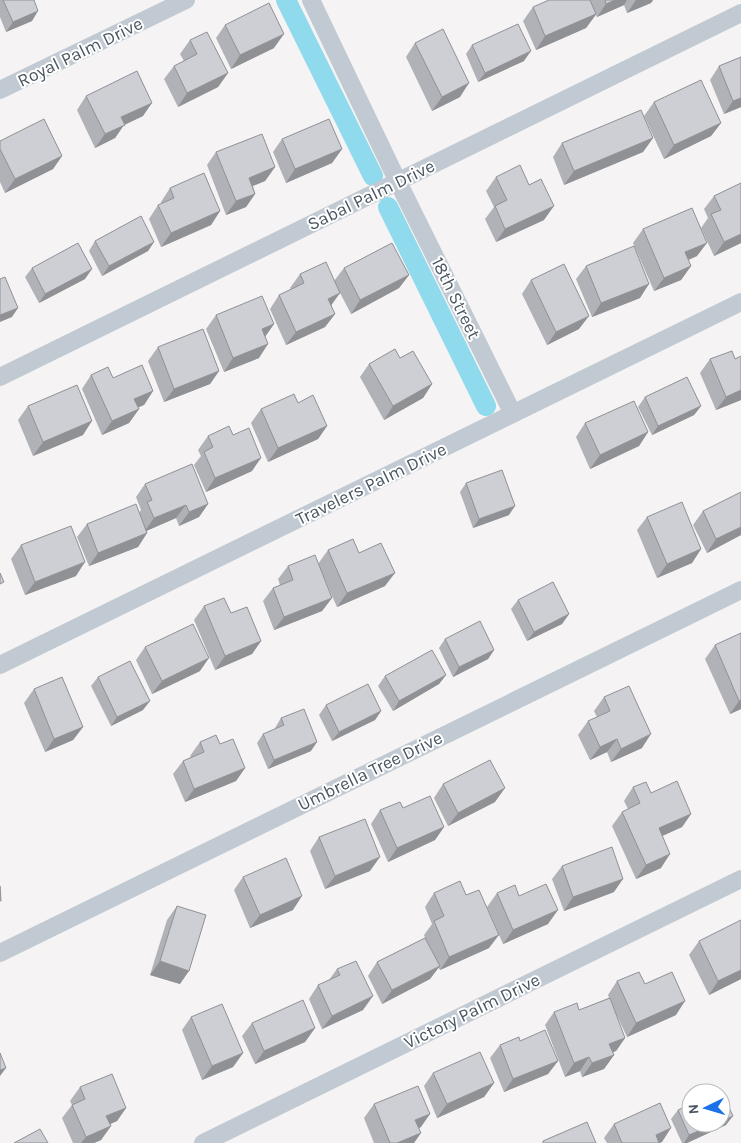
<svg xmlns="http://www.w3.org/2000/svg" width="741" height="1143" font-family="Karla,sans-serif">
  <rect width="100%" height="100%" fill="#f5f3f3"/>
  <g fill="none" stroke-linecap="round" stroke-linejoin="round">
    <path stroke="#90daee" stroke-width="20" d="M286,0L373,176
      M388,207L486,406"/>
    <path stroke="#c1cad2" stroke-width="18" d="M311,0L398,182L513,414
      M0,90L186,0
      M0,377L741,13
      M0,665L741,302
      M0,953L741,590
      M203,1143L741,879"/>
  </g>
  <path fill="#b0b2b7" d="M0,0H34L32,21L6,32L0,17Z
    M549,0H653L651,3L627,13L624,5L597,17L596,15L586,28L536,50L523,21L533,7Z
    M225,25L274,48L231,69L216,38Z
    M190,40L228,73L218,87L178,107L164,79L174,66L184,61L180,54Z
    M415,43L460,97L432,111L406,57Z
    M472,45L524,61L478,82L466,54Z
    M741,57V107L724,114L710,80L719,66Z
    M86,96L143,116L124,125L115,138L95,148L77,110Z
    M654,102L721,123L711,136L664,159L644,116Z
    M653,138L643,152L564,185L553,157L562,143Z
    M282,139L342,149L332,163L286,183L273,152Z
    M0,141L62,156L53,169L5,193L0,182Z
    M216,152L275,167L265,181L253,186L255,194L246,207L226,215L207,165Z
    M496,177L544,220L496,242L485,219L494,207L486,191Z
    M741,183V243L714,256L701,228L708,218L704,209L714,196Z
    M170,188L220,211L211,225L161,247L149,219L158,205L161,204V202Z
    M643,229L697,256L688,260L691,266L681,280L654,291L633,243Z
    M95,241L154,242L148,251L102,276L89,251Z
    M586,266L640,298L592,317L576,279Z
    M32,268L85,279L39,303L25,277Z
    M344,268L409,275L399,288L351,314L338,289L331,306L335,314L325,327L286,345L270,309L279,295L291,289L290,288L300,274L334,281Z
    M531,280L579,329L547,345L522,294Z
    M216,315L274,324L265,337L259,358L224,372L206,329Z
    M158,347L219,371L210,384L164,402L148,361Z
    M400,358L432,384L423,398L384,420L360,377L369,364Z
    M710,359L741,400L716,410L700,373Z
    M91,375L113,378L153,391L144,405L138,407L139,409L129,423L102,435L82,389Z
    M645,397L701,406L694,415L652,435L638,407Z
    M298,403L327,426L318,439L268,462L251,423L261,409Z
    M28,406L83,435L33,456L18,420Z
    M585,423L648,432L639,446L590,469L576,437Z
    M208,436L252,471L206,492L194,465L201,456L198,450Z
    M466,483L509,515L473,528L460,492Z
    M145,484L208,504L199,517L179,526L176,518L146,531L147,533L138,547L89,566L77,537L87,524L139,513L141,510L136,497Z
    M703,511L741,535L707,553L693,525Z
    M647,517L701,549L692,563L657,578L637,530Z
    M21,545L76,576L25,595L11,559Z
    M328,550L359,553L385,586L337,607L320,569L332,598L322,611L274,630L263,601L273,588L280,585L278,579L288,566L318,564Z
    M518,600L569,614L562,624L527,641L511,609Z
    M204,606L231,613L261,641L252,654L215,670L194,620Z
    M741,633V709L730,714L705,659L715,645Z
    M445,639L494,650L488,659L453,677L439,648Z
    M145,647L200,671L152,694L136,660Z
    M446,675L439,684L393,711L378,686L385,676Z
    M98,677L143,710L111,726L91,686Z
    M34,689L83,727L73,740L45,752L24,703Z
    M604,697L642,748L611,762L607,752L590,760L578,735L588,721L597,717L594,711Z
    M326,705L381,711L375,720L332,741L319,715Z
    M281,718L311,751L268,769L257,743L263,734L275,729V728Z
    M200,742L245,768L236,781L185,802L173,774L183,761L191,757L190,756Z
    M443,784L495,802L448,826L434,798Z
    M633,787L651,793L691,814L682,827L662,836L661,868L636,879L612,826L622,812L628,809L624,801Z
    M403,808L444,827L435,840L388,862L371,824L380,810Z
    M319,837L370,871L325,889L310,851Z
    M562,866L614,892L564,911L552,879Z
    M243,877L293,910L250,928L234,890Z
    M434,893L489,948L440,970L438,967L430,979L382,1004L368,976L377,962L425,938L424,935L432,924L425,907Z
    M497,893L519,896L548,924L503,944L487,907Z
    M177,906L180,984L150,975L167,920Z
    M699,941L741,979L709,995L689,955Z
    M337,969L363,1010L322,1029L309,999L318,985L329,980Z
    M617,981L645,984L676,1015L627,1037L612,1005L625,1038L616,1051L613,1052L614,1055L604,1069L582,1077L580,1071L565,1077L545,1025L554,1012L579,1010L609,998L608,995Z
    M191,1017L243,1053L233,1067L202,1080L182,1030Z
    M252,1023L315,1028L305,1042L255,1064L242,1036Z
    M520,1041L558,1061L548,1074L504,1092L490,1058L500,1045Z
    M433,1073L494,1083L484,1097L437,1118L424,1086Z
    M80,1087L126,1108L117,1121L110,1124L111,1126L101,1140L94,1143H73L62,1118L72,1105L70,1101Z
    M374,1104L421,1127L419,1128L414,1143H374L364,1118Z
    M678,1110L726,1125L687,1143H682L671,1119Z
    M614,1124L662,1142L659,1143H607L604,1138Z"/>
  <path fill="#909195" d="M615,0H627L624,5L597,17L606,4Z
    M636,0H653L651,3L627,13Z
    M38,11L32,21L6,32L13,22Z
    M596,14L586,28L536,50L545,36Z
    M284,34L274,48L231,69L240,55Z
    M531,51L524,61L478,82L485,73Z
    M228,73L218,87L178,107L187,93Z
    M469,83L460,97L432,111L442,97Z
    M741,98V107L724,114L733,101Z
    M152,103L143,116L124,125L115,138L95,148L105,134L121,117Z
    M721,123L711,136L664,159L674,145Z
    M653,138L643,152L564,185L574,171Z
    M342,149L332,163L286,183L295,169Z
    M62,156L53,169L5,193L15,179Z
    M275,167L265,181L240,191L249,178Z
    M255,194L246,207L226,215L236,201Z
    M554,206L544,220L496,242L505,229Z
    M220,211L211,225L161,247L171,233Z
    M741,234V243L714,256L724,242Z
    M154,242L148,251L102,276L109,266Z
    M707,243L697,256L675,266L685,252Z
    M691,266L681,280L654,291L664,278Z
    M92,269L85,279L39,303L45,294Z
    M409,275L399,288L351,314L360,300Z
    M649,284L640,298L592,317L601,303Z
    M340,293L330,307L328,299Z
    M18,308L12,317L0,322V315Z
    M335,314L325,327L286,345L296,332Z
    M589,316L579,329L547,345L556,332Z
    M274,324L264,338L262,329Z
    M268,344L259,358L224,372L233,358Z
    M219,371L210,384L164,402L174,389Z
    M432,384L423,398L384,420L393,406Z
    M741,390V400L716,410L726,397Z
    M153,391L144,405L125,413L134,399Z
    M701,406L694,415L652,435L658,426Z
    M139,409L129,423L102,435L112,421Z
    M92,421L83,435L33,456L43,442Z
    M327,426L318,439L268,462L278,448Z
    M648,432L639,446L590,469L600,455Z
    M261,458L252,471L206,492L215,478Z
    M208,504L199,517L179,526L189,512Z
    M186,505L176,518L144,532L154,518Z
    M515,506L509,515L473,528L479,519Z
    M741,527V535L707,553L716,539Z
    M147,533L138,547L89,566L98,553Z
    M701,549L692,563L657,578L667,564Z
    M85,562L76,576L25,595L35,582Z
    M395,573L385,586L337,607L347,593Z
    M332,598L322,611L274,630L284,617Z
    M569,614L562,624L527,641L534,632Z
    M261,641L252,654L215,670L225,656Z
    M494,650L488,659L453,677L459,667Z
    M209,658L200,671L152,694L162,681Z
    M446,675L439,684L393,711L399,701Z
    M741,700V709L730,714L739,701Z
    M150,701L143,710L111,726L117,717Z
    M381,711L375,720L332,741L339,732Z
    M83,727L73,740L45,752L54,739Z
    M651,734L642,748L611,762L621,749Z
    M617,739L607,752L590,760L600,747Z
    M317,742L311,751L268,769L274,760Z
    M245,768L236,781L185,802L194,789Z
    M505,788L495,802L448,826L458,813Z
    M691,814L682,827L649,842L659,828Z
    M444,827L435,840L388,862L397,848Z
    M670,854L661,868L636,879L646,865Z
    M380,857L370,871L325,889L335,876Z
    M623,879L614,892L564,911L573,897Z
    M302,896L293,910L250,928L260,915Z
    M558,910L548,924L503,944L513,930Z
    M499,935L489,948L440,970L449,957Z
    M160,961L189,971L180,984L150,975Z
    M440,966L430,979L382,1004L392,990Z
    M741,970V979L709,995L718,981Z
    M373,996L363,1010L322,1029L332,1016Z
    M685,1001L676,1015L627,1037L636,1023Z
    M315,1028L305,1042L255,1064L264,1051Z
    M625,1038L616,1051L600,1057L609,1044Z
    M243,1053L233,1067L202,1080L212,1066Z
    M614,1055L604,1069L582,1077L592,1063Z
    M589,1057L580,1071L565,1077L574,1063Z
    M558,1061L548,1074L504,1092L513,1079Z
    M6,1068L0,1076V1070Z
    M494,1083L484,1097L437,1118L447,1104Z
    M126,1108L117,1121L97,1130L106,1116Z
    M430,1114L421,1127L406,1134L415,1120Z
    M733,1116L726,1125L687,1143H684L689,1135L717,1123H721V1121Z
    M111,1126L101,1140L94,1143H81L86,1137Z
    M671,1128L662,1142L659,1143L656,1135Z
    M421,1133L414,1143H397Z"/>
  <path fill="#cdcfd5" stroke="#909195" d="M3,0H34L38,11L13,22Z
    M549,0H590L596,14L545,36L533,7Z
    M605,0H615L606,4Z
    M269,3L284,34L240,55L225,25Z
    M518,24L531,51L485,73L472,45Z
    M443,29L469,83L442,97L415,43Z
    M207,32L228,73L187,93L174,66L197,54L190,40Z
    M741,57V98L733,101L719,66Z
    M137,71L152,103L121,117L125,125L105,134L86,96Z
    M701,80L721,123L674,145L654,102Z
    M641,110L653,138L574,171L562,143Z
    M44,119L62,156L15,179L0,149V141Z
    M329,119L342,149L295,169L282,139Z
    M262,134L275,167L249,178L255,194L236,201L216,152Z
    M520,165L529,185L541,179L554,206L505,229L495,206L507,200L496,177Z
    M204,173L220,211L171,233L158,205L174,198L170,188Z
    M741,183V234L724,242L711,214L721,210L714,196Z
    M692,208L707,243L685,252L691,266L664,278L643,229Z
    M141,216L154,242L109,266L95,241Z
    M78,243L92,269L45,294L32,268Z
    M392,243L409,275L360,300L344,268Z
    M634,246L649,284L601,303L586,266Z
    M326,262L340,293L328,299L335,314L296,332L279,295L304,283L300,274Z
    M564,264L589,316L556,332L531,280Z
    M5,277L18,308L0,315V279Z
    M262,296L274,324L262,329L268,344L233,358L216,315Z
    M203,329L219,371L174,389L158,347Z
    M395,349L400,358L413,351L432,384L393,406L369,364Z
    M732,351L735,359L741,356V390L726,397L710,359Z
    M142,365L153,391L134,399L139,409L112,421L91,375L108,367L113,378Z
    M687,377L701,406L658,426L645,397Z
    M77,385L92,421L43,442L28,406Z
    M294,394L298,403L313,395L327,426L278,448L261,409Z
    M634,401L648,432L600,455L585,423Z
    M229,426L233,435L249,428L261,458L215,478L204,452L213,447L208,436Z
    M192,464L208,504L189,512L186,505L154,518L147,502L152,500L145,484Z
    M502,470L515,506L479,519L466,483Z
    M741,492V527L716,539L703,511Z
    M682,502L701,549L667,564L647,517Z
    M136,504L147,533L98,553L87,524Z
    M71,526L85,562L35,582L21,545Z
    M353,539L359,553L381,543L395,573L347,593L328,550Z
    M315,555L332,598L284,617L273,588L293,580L288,566Z
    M0,573L4,582L0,584Z
    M553,582L569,614L534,632L518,600Z
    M224,598L231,613L247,607L261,641L225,656L204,606Z
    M480,621L494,650L459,667L445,639Z
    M193,624L209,658L162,681L145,647Z
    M741,633V700L739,701L715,645Z
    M432,650L446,675L399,701L385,676Z
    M130,661L150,701L117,717L98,677Z
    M62,677L83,727L54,739L34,689Z
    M368,684L381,711L339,732L326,705Z
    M629,686L651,734L621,749L617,739L600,747L588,721L610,711L604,697Z
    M304,709L317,742L274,760L263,734L284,725L281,718Z
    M216,735L220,744L233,739L245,768L194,789L183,761L204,752L200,742Z
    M490,760L505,788L458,813L443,784Z
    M677,781L691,814L659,828L670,854L646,865L622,812L640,803L633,787L646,782L651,793Z
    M430,796L444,827L397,848L380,810L400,802L403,808Z
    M365,819L380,857L335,876L319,837Z
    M612,847L623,879L573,897L562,866Z
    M286,858L302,896L260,915L243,877Z
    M460,881L466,895L479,890L499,935L449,957L434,921L444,916L434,893Z
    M546,884L558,910L513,930L497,893L515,885L519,896Z
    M0,886L1,901H0Z
    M177,906L206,915L189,971L160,961Z
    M741,920V970L718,981L699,941Z
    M425,938L440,966L392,990L377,962Z
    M356,961L373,996L332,1016L318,985L340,975L337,969Z
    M639,972L645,984L672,972L685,1001L636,1023L617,981Z
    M610,998L625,1038L609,1044L614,1055L592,1063L589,1057L574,1063L554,1012L577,1003L579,1010Z
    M303,1000L315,1028L264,1051L252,1023Z
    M222,1004L243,1053L212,1066L191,1017Z
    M545,1030L558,1061L513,1079L500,1045L519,1037L520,1041Z
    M480,1052L494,1083L447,1104L433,1073Z
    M0,1053L6,1068L0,1070Z
    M112,1074L126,1108L106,1116L111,1126L86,1137L72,1105L85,1099L80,1087Z
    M418,1086L430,1114L415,1120L421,1133L397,1143H390L374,1104Z
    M721,1090L733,1116L721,1121V1093H715Z
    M660,1103L671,1128L656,1135L659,1143H622L614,1124Z
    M691,1104V1123H717L689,1135L678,1110Z
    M587,1122L596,1143H543V1141Z
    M40,1129L48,1143H14Z"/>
  <g text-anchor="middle" stroke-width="4" stroke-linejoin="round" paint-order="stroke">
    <g font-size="18" fill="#4a5661" stroke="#fff">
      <text transform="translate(80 52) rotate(-26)" y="6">Royal Palm Drive</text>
      <text transform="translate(371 195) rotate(-26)" y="6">Sabal Palm Drive</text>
      <text transform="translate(456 298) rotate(64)" y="6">18th Street</text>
      <text transform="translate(371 484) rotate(-26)" y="6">Travelers Palm Drive</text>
      <text transform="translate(370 771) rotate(-26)" y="6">Umbrella Tree Drive</text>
      <text transform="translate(472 1011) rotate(-26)" y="6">Victory Palm Drive</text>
    </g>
  </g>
  <g transform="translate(706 1108) rotate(265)"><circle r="24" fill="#ffffff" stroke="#b7bbc0"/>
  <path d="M0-4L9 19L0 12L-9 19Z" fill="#1a73e8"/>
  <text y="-8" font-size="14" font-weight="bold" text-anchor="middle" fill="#4a5661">N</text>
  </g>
</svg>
